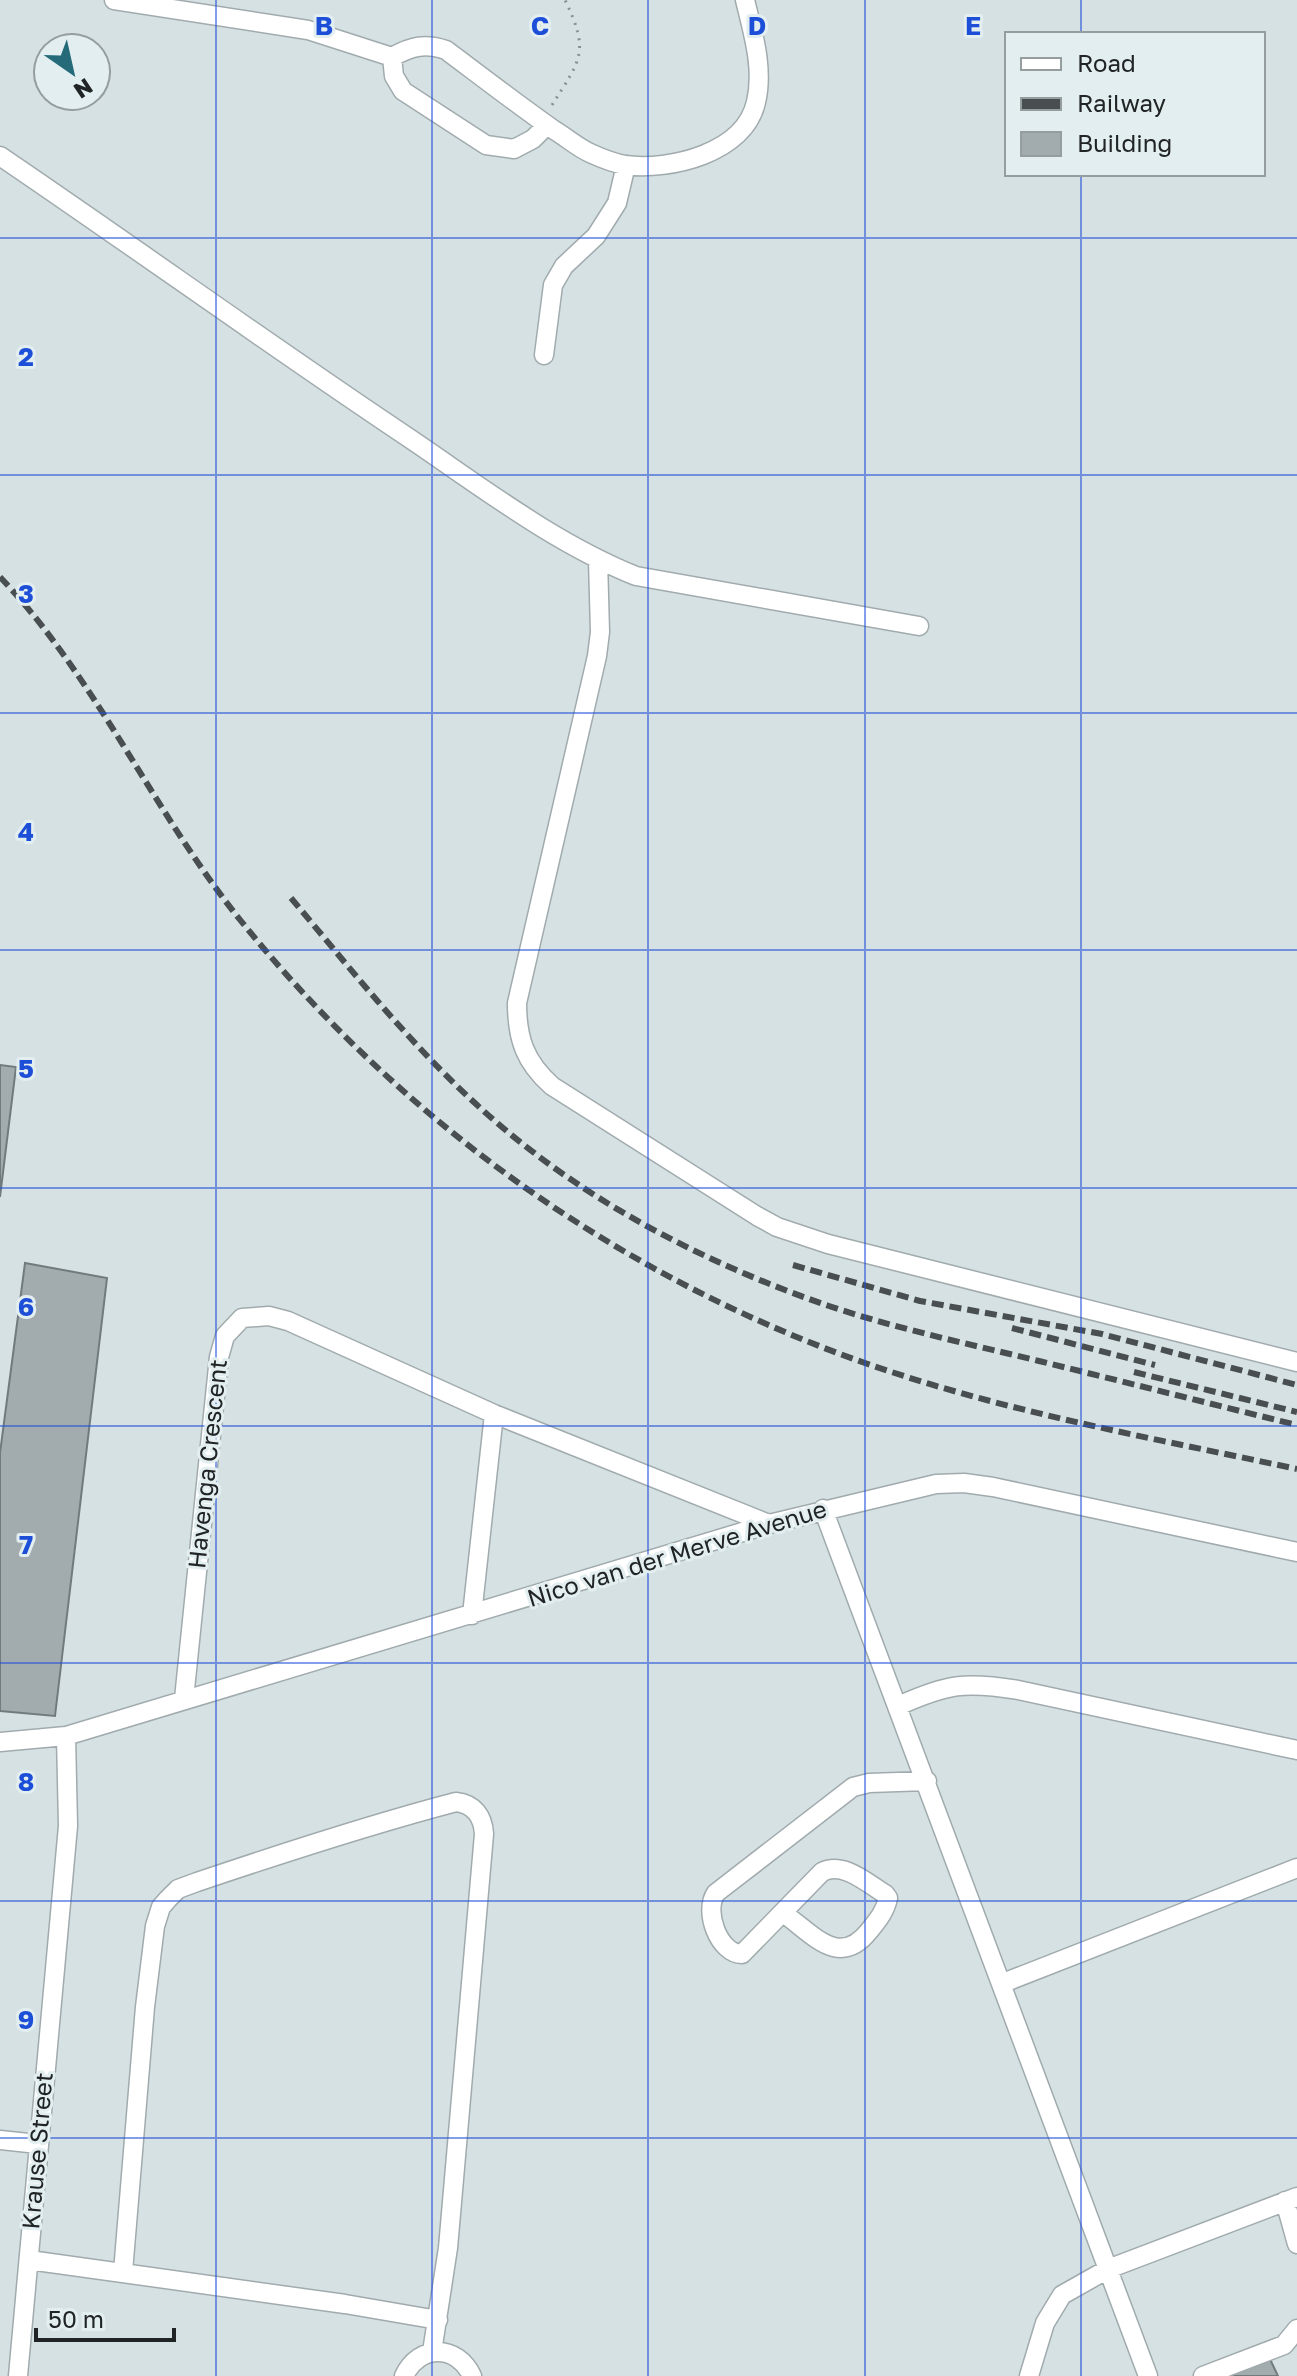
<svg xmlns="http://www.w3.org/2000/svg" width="1297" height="2376" font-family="'Golos Text',sans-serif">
  <rect width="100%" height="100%" fill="#d6e1e4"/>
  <path fill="#a2acae" stroke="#717b7d" stroke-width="2" d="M0,1065L16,1067L0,1197Z
    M25,1263L107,1278L55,1716L0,1711V1453Z
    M1268,2355L1278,2376H1225Z"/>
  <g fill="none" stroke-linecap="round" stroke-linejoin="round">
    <defs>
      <path id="minor" d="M114,0L308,30L392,57C412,46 425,43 446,50C482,77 517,104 554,130C566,137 577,147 590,153C601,158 613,163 625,165C670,171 745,153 756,102C764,69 753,33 745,0
        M392,57L394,76L403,91L486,145L514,149L533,139L547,125
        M0,156C137,249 271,346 409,438C483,488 554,543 636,576L919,626
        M544,355L553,285L564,266L596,236L617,203L626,165
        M598,560L600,632L597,656L517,1003C517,1039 525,1062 552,1086L757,1216L777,1227L828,1244L1297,1362
        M494,1414L769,1524
        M823,1509L1148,2376
        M184,1699L219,1357L225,1336L242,1318L269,1316L288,1321L494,1414L472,1615
        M898,1706C947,1684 965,1681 1018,1690L1297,1750
        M0,1742L66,1736L769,1524L936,1484L964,1483L993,1487L1297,1552
        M783,1913C813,1934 839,1969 869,1931C877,1921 885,1912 888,1898L885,1894C867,1883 843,1861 822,1872L742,1954C719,1954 703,1911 716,1893L853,1787L869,1783L927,1781
        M1003,1983L1297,1868
        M0,2140L38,2144
        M1285,2201L1297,2244
        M29,2260L345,2304L438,2320
        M123,2272L145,2007L155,1926L161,1907L168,1899L178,1889L197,1882C283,1853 368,1825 456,1802C474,1804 483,1816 484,1834L448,2248L432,2352
        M18,2376L68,1826L66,1736
        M404,2376C419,2344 457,2344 472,2376
        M1029,2376L1045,2323L1062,2295L1108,2269L1297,2197
        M1203,2376L1284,2345L1297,2329"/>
    </defs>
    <use href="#minor" stroke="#a1abae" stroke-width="21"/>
    <path stroke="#899193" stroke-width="3" stroke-dasharray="2 6" stroke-linecap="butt" d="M552,105C581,59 590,52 565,0"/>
    <use href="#minor" stroke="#fff" stroke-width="18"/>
    <path stroke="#494f50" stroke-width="6" stroke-dasharray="12 6" stroke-linecap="butt" d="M0,577C97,679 153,812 241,921C404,1123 620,1277 865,1363C1005,1412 1152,1438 1297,1469
      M291,898C350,968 408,1042 476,1104C576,1197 701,1262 829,1306C898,1329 969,1344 1039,1361C1125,1382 1211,1404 1297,1425
      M793,1265L920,1301L1102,1334L1297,1385
      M1012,1328L1155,1365
      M1134,1372L1297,1412"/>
  </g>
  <path fill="none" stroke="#1d4ed8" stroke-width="2" stroke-opacity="0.55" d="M216,0V2376M432,0V2376M648,0V2376M865,0V2376M1081,0V34M1081,174V2376M0,238H1297M0,475H1297M0,713H1297M0,950H1297M0,1188H1297M0,1426H1297M0,1663H1297M0,1901H1297M0,2138H1297"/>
  <g text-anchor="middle" stroke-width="6" stroke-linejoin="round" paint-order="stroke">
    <g font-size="24" fill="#202425" stroke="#e3eef1">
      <text transform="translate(208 1464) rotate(-84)" y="8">Havenga Crescent</text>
      <text transform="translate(677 1554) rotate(-17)" y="8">Nico van der Merve Avenue</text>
      <text transform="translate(38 2151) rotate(-85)" y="8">Krause Street</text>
    </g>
  </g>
  <g font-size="26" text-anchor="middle" font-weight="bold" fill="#1d4ed8" stroke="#e3eef1" stroke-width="6" stroke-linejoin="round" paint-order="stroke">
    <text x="324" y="35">B</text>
    <text x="540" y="35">C</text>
    <text x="757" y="35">D</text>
    <text x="973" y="35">E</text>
    <text x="26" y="366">2</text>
    <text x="26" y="603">3</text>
    <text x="26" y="841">4</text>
    <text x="26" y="1078">5</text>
    <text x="26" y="1316">6</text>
    <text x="26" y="1554">7</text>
    <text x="26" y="1791">8</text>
    <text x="26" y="2029">9</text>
  </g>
  <rect x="1005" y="32" width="260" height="144" fill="#e3eef1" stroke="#959d9f" stroke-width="2"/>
  <rect x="1021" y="58" width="40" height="12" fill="#ffffff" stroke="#959d9f" stroke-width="2"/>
  <text x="1077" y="72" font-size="24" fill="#202425">Road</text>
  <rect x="1021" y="98" width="40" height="12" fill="#494f50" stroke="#959d9f" stroke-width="2"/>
  <text x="1077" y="112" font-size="24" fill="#202425">Railway</text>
  <rect x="1021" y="132" width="40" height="24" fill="#a2acae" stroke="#959d9f" stroke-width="2"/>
  <text x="1077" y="152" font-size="24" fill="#202425">Building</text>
  <g transform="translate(72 72) rotate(146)"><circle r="38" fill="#e3eef1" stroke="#959d9f" stroke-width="2"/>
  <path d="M0-6L14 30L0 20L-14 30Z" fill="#246a79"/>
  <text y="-12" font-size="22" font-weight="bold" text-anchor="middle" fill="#202425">N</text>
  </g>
  <path d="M36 2328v12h138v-12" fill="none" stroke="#202425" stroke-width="4"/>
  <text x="48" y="2328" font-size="24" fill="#202425" stroke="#e3eef1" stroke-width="6" paint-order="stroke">50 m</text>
</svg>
